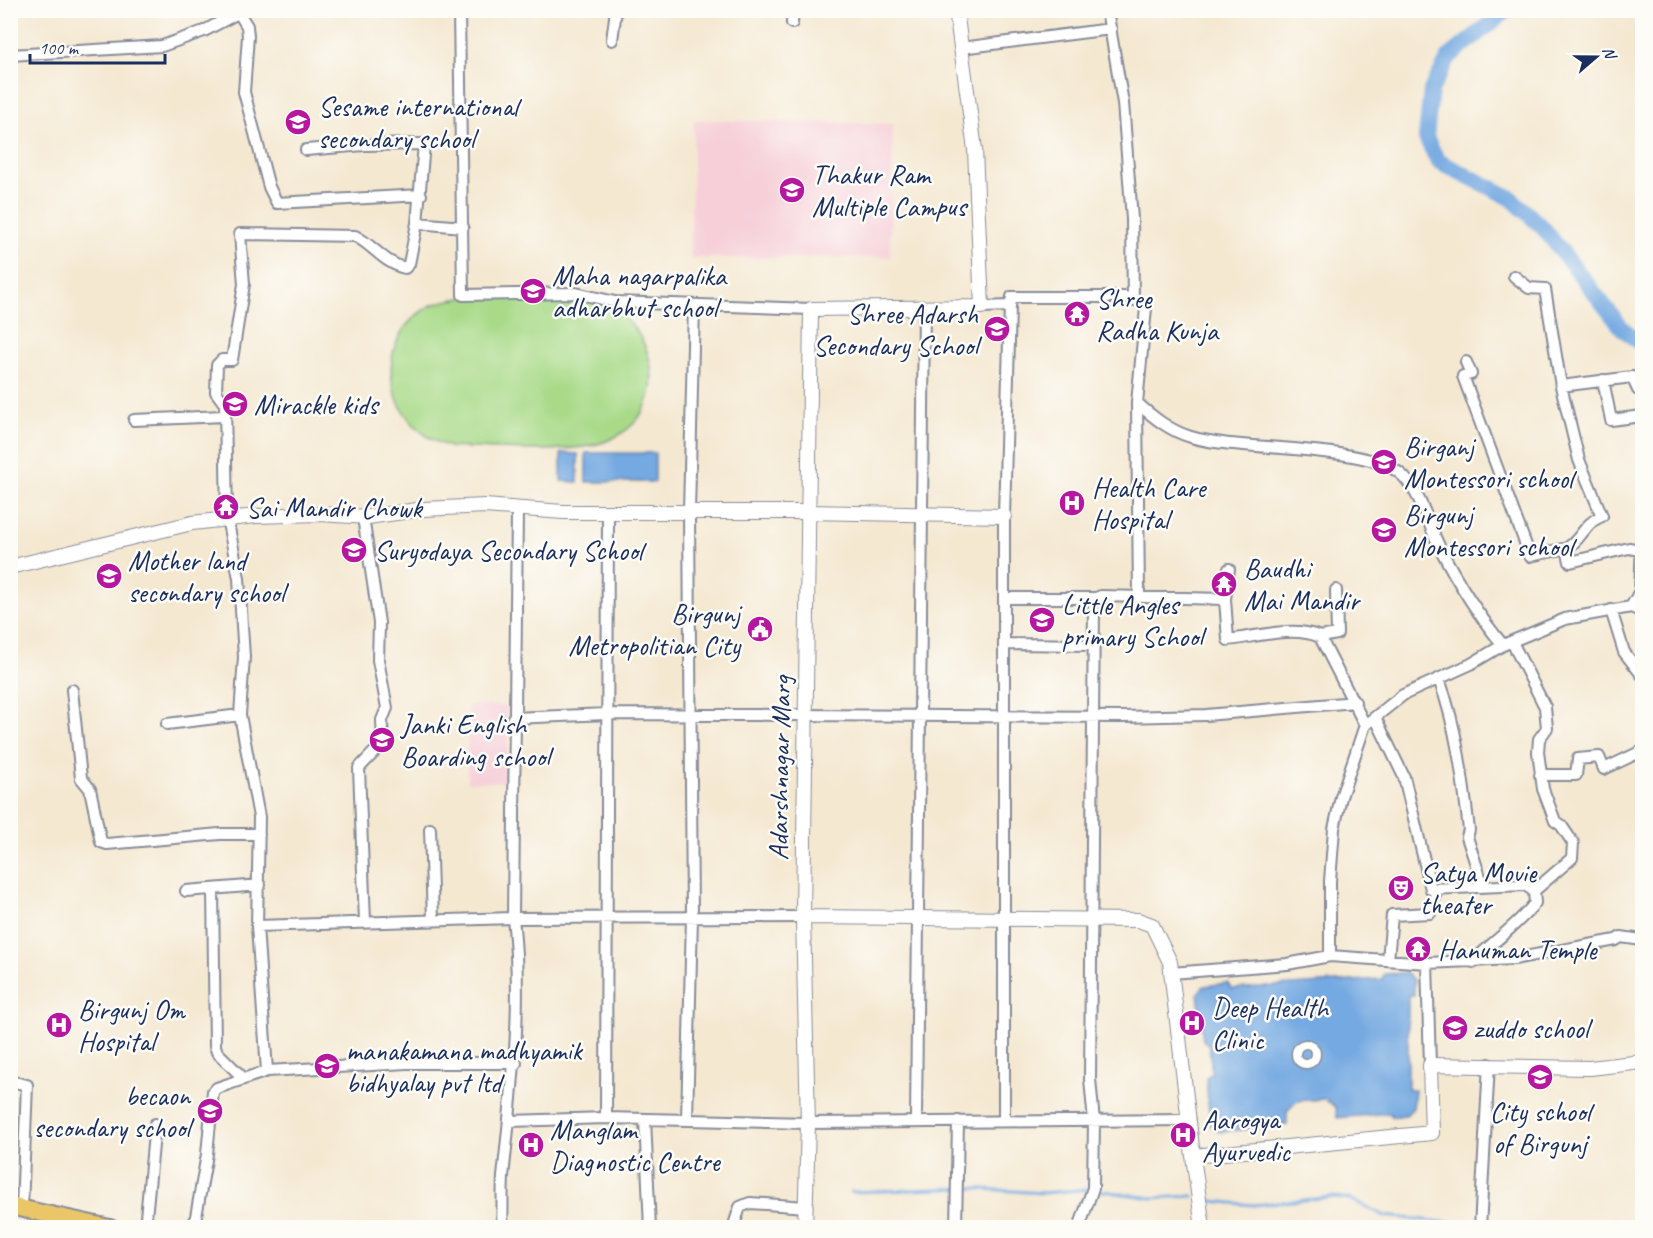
<svg xmlns="http://www.w3.org/2000/svg" width="1653" height="1238" font-family="Caveat,sans-serif">
  <rect width="100%" height="100%" fill="#fdfcf7"/>
  <filter id="ink" filterUnits="userSpaceOnUse"><feTurbulence type="fractalNoise" baseFrequency=".0167" numOctaves="2"/><feDisplacementMap in="SourceGraphic" scale="12" xChannelSelector="R" yChannelSelector="G"/><feConvolveMatrix kernelMatrix="1 2 1 2 8 2 1 2 1" color-interpolation-filters="sRGB"/></filter>
  <filter id="wash" filterUnits="userSpaceOnUse"><feTurbulence type="fractalNoise" baseFrequency=".008" numOctaves="4" result="noise"/><feDisplacementMap in="SourceGraphic" scale="24" xChannelSelector="R" yChannelSelector="G"/><feGaussianBlur stdDeviation="1.35" result="paint"/><feColorMatrix in="noise" values="0 0 0 0 0 0 0 0 0 0 0 0 0 0 0 0 0 1.4 0 .05"/><feComposite in="paint" operator="in"/></filter>
  <g filter="url(#wash)">
    <rect width="100%" height="100%" fill="#f4e8d1"/>
    <path fill="#f6cfd9" d="M694,120L893,124L890,257L690,258Z
      M468,705L508,706L507,782H467Z"/>
    <path fill="#a8da88" stroke="#628473" stroke-width="1.5" d="M468,297H582C655,309 681,409 609,440C574,456 491,448 450,447C385,427 367,339 432,305C443,300 456,299 468,297Z"/>
    <path fill="#74a9e1" stroke="#486ca0" stroke-width="1.5" d="M561,453L578,454V482L561,481Z
      M586,453H655V482H586Z
      M1406,973L1414,980V995H1408V1090H1415L1413,1108L1406,1115L1391,1117V1113L1337,1118L1336,1108L1324,1099L1297,1101L1287,1111V1125L1220,1132L1210,1125L1206,1078L1212,1073L1209,1045L1203,1040L1198,993L1204,986L1228,983L1231,989L1382,979L1384,974Z"/>
    <g fill="none" stroke-linecap="round" stroke-linejoin="round">
      <path stroke="#74a9e1" stroke-width="3" d="M1097,1190L1151,1198L1193,1196
        M851,1192L969,1188L1042,1193L1090,1189
        M1212,1201L1253,1205L1333,1197L1350,1199L1385,1216L1472,1225"/>
      <path stroke="#74a9e1" stroke-width="16" d="M1507,10L1449,57L1431,90L1426,138L1438,161L1511,198L1544,229L1622,328L1642,345"/>
    </g>
  </g>
  <g filter="url(#ink)">
    <g fill="none" stroke-linecap="round" stroke-linejoin="round">
      <defs>
        <path id="pedestrian" d="M1296 1054a10 10 0 1 1 20 0a10 10 0 1 1-20 0Z"/>
        <path id="minor" d="M237,10L247,26L248,36L244,92L269,187L277,203L421,195
          M459,10L463,295L576,293L615,302L811,309
          M1107,10L1123,103L1132,219L1133,299
          M792,23L793,10
          M612,40L616,10
          M961,48L1111,29
          M10,55L162,46L204,31L234,15L237,10
          M306,150L364,145L424,144L417,223L463,227
          M1514,276L1529,288L1545,289L1561,386
          M982,307L1010,306L1012,297H1125L1139,301L1146,308L1137,403L1139,596
          M1466,362L1471,374L1463,376L1530,556L1567,548L1570,562L1629,548L1640,550
          M1603,380L1611,420L1642,416
          M1137,403C1153,417 1170,431 1191,437C1239,452 1372,443 1404,477C1421,495 1428,523 1439,546C1457,581 1477,614 1503,645
          M134,420L224,416
          M363,517L379,623L378,660L387,708L382,720L383,743L359,768L365,922
          M1567,548C1582,539 1584,523 1602,516L1579,460L1561,386L1632,377L1638,390L1642,391
          M1229,569L1225,599L1228,640C1255,637 1294,625 1320,637L1365,725
          M1006,598H1096
          M1631,607L1642,612
          M1611,610L1624,652L1642,675
          M1320,637L1337,634L1336,590
          M1006,644L1093,645
          M1439,679C1457,728 1463,779 1469,830L1467,837L1482,883L1480,887
          M72,690L81,778L90,789L101,842L107,844L220,834H259
          M1375,717L1404,777L1431,889L1525,885L1534,891
          M513,718L607,714L1122,717L1206,715L1355,702
          M167,724L240,715
          M1540,775H1576L1578,759L1599,757L1604,769L1642,751
          M430,829L433,920
          M213,889L215,1046L217,1052L243,1078
          M186,891L260,885
          M257,926L513,918L803,917
          M1330,956V881L1334,829L1341,797L1365,725L1403,695L1471,664L1503,645L1565,619L1631,607L1640,591L1642,543
          M1388,960L1392,915L1430,913L1437,890
          M1473,962C1493,941 1517,926 1535,903L1534,891L1572,858L1573,843L1561,825L1555,821L1543,789L1538,752L1539,739L1547,728L1545,707L1512,642
          M1427,963L1430,1065
          M1171,973L1287,964L1330,956L1427,963L1514,959L1616,940L1621,937L1642,940
          M267,1071L257,926L259,817L240,715L244,657L239,578L227,518L225,404L216,392L217,365L222,360H232L244,284L240,234L355,236C373,245 385,264 405,268L409,264L417,223
          M10,1081L27,1085L22,1208
          M606,1118L608,512
          M645,1119L650,1228
          M687,1120L692,917L689,512L694,305
          M916,1120L924,308
          M1004,1120V516L1010,306
          M510,1121L606,1118L808,1123L1190,1120
          M145,1228L155,1124
          M194,1228L207,1154L213,1091L217,1088L267,1071L407,1063H516
          M502,1228C503,1211 502,1194 503,1177C512,1090 523,1005 513,918L517,510
          M733,1228L740,1207L750,1203L806,1207
          M956,1228L958,1121
          M1079,1228L1093,1188L1094,1122L1090,1079L1094,605L1096,598L1101,596L1225,599
          M1480,1228L1489,1064"/>
        <path id="tertiary" d="M10,567L192,523L256,516L320,514L368,517L424,509L485,506L563,512H808L1004,516
          M803,917L1138,920L1152,925L1170,962L1193,1156
          M805,1228L808,1123L803,917L811,309L982,307L975,150L956,10
          M1203,1228L1193,1156L1432,1133L1430,1065L1590,1068L1642,1062"/>
        <path id="primary" d="M10,1206L110,1228"/>
      </defs>
      <use href="#pedestrian" stroke="#888c98" stroke-width="11"/>
      <use href="#minor" stroke="#888c98" stroke-width="14"/>
      <use href="#tertiary" stroke="#888c98" stroke-width="16"/>
      <use href="#primary" stroke="#888c98" stroke-width="20"/>
      <use href="#pedestrian" stroke="#fff" stroke-width="8"/>
      <use href="#minor" stroke="#fff" stroke-width="10"/>
      <use href="#tertiary" stroke="#fff" stroke-width="14"/>
      <use href="#primary" stroke="#eac669" stroke-width="16"/>
    </g>
  </g>
  <defs>
    <symbol id="school-disc" viewBox="-11 -11 22 22"><circle r="9.5" fill="#b5179e" stroke="#fdfcf7"/><path d="M0-5L7-2L0 1L-7-2ZM-4 1L0 2.5L4 1V4Q0 6-4 4Z" fill="#fff"/></symbol>
    <symbol id="university-disc" viewBox="-11 -11 22 22"><circle r="9.5" fill="#b5179e" stroke="#fdfcf7"/><path d="M0-5L7-2L0 1L-7-2ZM-4 1L0 2.5L4 1V4Q0 6-4 4Z" fill="#fff"/></symbol>
    <symbol id="temple-disc" viewBox="-11 -11 22 22"><circle r="9.5" fill="#b5179e" stroke="#fdfcf7"/><path d="M0-6L5-2H3V0L6.5 2.5H4V6H1.5V3h-3V6H-4V2.5H-6.5L-3 0V-2H-5Z" fill="#fff"/></symbol>
    <symbol id="hospital-disc" viewBox="-11 -11 22 22"><circle r="9.5" fill="#b5179e" stroke="#fdfcf7"/><path d="M-5-5h3v3.5h4V-5h3V5h-3V1.5h-4V5h-3Z" fill="#fff"/></symbol>
    <symbol id="civic-disc" viewBox="-11 -11 22 22"><circle r="9.5" fill="#b5179e" stroke="#fdfcf7"/><path d="M-.6-6.5H3V-4.5H.6V-3L4-1V1h2V6H-6V1h2V-1L-.6-3ZM-1.2 2.5V6h2.4V2.5Z" fill="#fff"/></symbol>
    <symbol id="theatre-disc" viewBox="-11 -11 22 22"><circle r="9.5" fill="#b5179e" stroke="#fdfcf7"/><path d="M-5-5.5Q0-4 5-5.5V0Q5 5 0 6Q-5 5-5 0ZM-3.3-2.5H-1v1.5H-3.3ZM1-2.5H3.3v1.5H1ZM-2.8 1Q0 5.5 2.8 1Z" fill="#fff"/></symbol>
  </defs>
  <g fill-rule="evenodd">
    <use href="#school-disc" x="283" y="107" width="30" height="30"/>
    <use href="#university-disc" x="777" y="175" width="30" height="30"/>
    <use href="#school-disc" x="518" y="276" width="30" height="30"/>
    <use href="#temple-disc" x="1062" y="299" width="30" height="30"/>
    <use href="#school-disc" x="982" y="314" width="30" height="30"/>
    <use href="#school-disc" x="220" y="389" width="30" height="30"/>
    <use href="#school-disc" x="1369" y="447" width="30" height="30"/>
    <use href="#hospital-disc" x="1057" y="488" width="30" height="30"/>
    <use href="#temple-disc" x="211" y="492" width="30" height="30"/>
    <use href="#school-disc" x="1369" y="515" width="30" height="30"/>
    <use href="#school-disc" x="339" y="535" width="30" height="30"/>
    <use href="#school-disc" x="94" y="561" width="30" height="30"/>
    <use href="#temple-disc" x="1209" y="569" width="30" height="30"/>
    <use href="#school-disc" x="1027" y="605" width="30" height="30"/>
    <use href="#civic-disc" x="745" y="614" width="30" height="30"/>
    <use href="#school-disc" x="367" y="725" width="30" height="30"/>
    <use href="#theatre-disc" x="1386" y="873" width="30" height="30"/>
    <use href="#temple-disc" x="1403" y="934" width="30" height="30"/>
    <use href="#hospital-disc" x="1177" y="1008" width="30" height="30"/>
    <use href="#hospital-disc" x="44" y="1010" width="30" height="30"/>
    <use href="#school-disc" x="1440" y="1013" width="30" height="30"/>
    <use href="#school-disc" x="312" y="1051" width="30" height="30"/>
    <use href="#school-disc" x="1525" y="1062" width="30" height="30"/>
    <use href="#school-disc" x="195" y="1096" width="30" height="30"/>
    <use href="#hospital-disc" x="1168" y="1120" width="30" height="30"/>
    <use href="#hospital-disc" x="516" y="1130" width="30" height="30"/>
  </g>
  <g text-anchor="middle" stroke-width="5" stroke-linejoin="round" paint-order="stroke">
    <g font-size="28" fill="#1b2f5e" stroke="#fdfcf7" text-anchor="start">
      <text x="318" y="116">Sesame international<tspan x="318" dy="32">secondary school</tspan></text>
      <text x="812" y="184">Thakur Ram<tspan x="812" dy="32">Multiple Campus</tspan></text>
      <text x="552" y="285">Maha nagarpalika<tspan x="552" dy="32">adharbhut school</tspan></text>
      <text x="1096" y="308">Shree<tspan x="1096" dy="32">Radha Kunja</tspan></text>
      <text x="978" y="323" text-anchor="end">Shree Adarsh<tspan x="978" dy="32">Secondary School</tspan></text>
      <text x="254" y="414">Mirackle kids</text>
      <text x="1404" y="456">Birganj<tspan x="1404" dy="32">Montessori school</tspan></text>
      <text x="1092" y="497">Health Care<tspan x="1092" dy="32">Hospital</tspan></text>
      <text x="246" y="517">Sai Mandir Chowk</text>
      <text x="1404" y="524">Birgunj<tspan x="1404" dy="32">Montessori school</tspan></text>
      <text x="374" y="560">Suryodaya Secondary School</text>
      <text x="128" y="570">Mother land<tspan x="128" dy="32">secondary school</tspan></text>
      <text x="1244" y="578">Baudhi<tspan x="1244" dy="32">Mai Mandir</tspan></text>
      <text x="1062" y="614">Little Angles<tspan x="1062" dy="32">primary School</tspan></text>
      <text x="740" y="623" text-anchor="end">Birgunj<tspan x="740" dy="32">Metropolitian City</tspan></text>
      <text x="401" y="734">Janki English<tspan x="401" dy="32">Boarding school</tspan></text>
      <text x="1420" y="882">Satya Movie<tspan x="1420" dy="32">theater</tspan></text>
      <text x="1438" y="959">Hanuman Temple</text>
      <text x="1212" y="1017">Deep Health<tspan x="1212" dy="32">Clinic</tspan></text>
      <text x="78" y="1019">Birgunj Om<tspan x="78" dy="32">Hospital</tspan></text>
      <text x="1474" y="1038">zuddo school</text>
      <text x="346" y="1060">manakamana madhyamik<tspan x="346" dy="32">bidhyalay pvt ltd</tspan></text>
      <text x="190" y="1105" text-anchor="end">becaon<tspan x="190" dy="32">secondary school</tspan></text>
      <text x="1540" y="1121" text-anchor="middle">City school<tspan x="1540" dy="32">of Birgunj</tspan></text>
      <text x="1202" y="1129">Aarogya<tspan x="1202" dy="32">Ayurvedic</tspan></text>
      <text x="550" y="1139">Manglam<tspan x="550" dy="32">Diagnostic Centre</tspan></text>
    </g>
    <g font-size="28" fill="#1b2f5e" stroke="#fdfcf7">
      <text transform="translate(779 768) rotate(-89)" y="10">Adarshnagar Marg</text>
    </g>
  </g>
  <rect width="1653" height="1238" fill="none" stroke="#fdfcf7" stroke-width="36"/>
  <g transform="translate(1596 57) rotate(70)" stroke="#fdfcf7" stroke-width="4.5" paint-order="stroke">
  <path d="M0-4.5L10 22L0 15L-10 22Z" fill="#1b2f5e"/>
  <text y="-9" font-size="16" font-weight="bold" text-anchor="middle" fill="#1b2f5e">N</text>
  </g>
  <path d="M30 54v9h135v-9" fill="none" stroke="#1b2f5e" stroke-width="3"/>
  <text x="39" y="54" font-size="18" fill="#1b2f5e" stroke="#fdfcf7" stroke-width="4.5" paint-order="stroke">100 m</text>
</svg>
